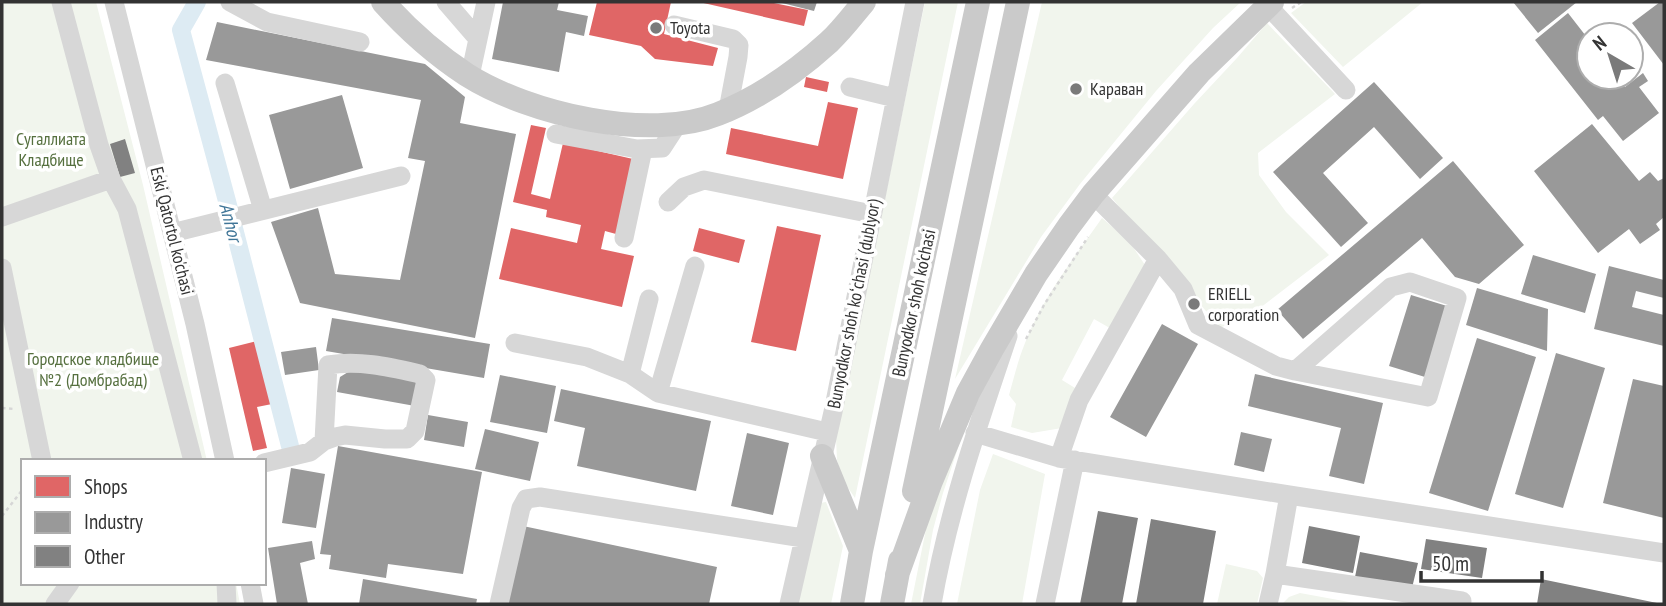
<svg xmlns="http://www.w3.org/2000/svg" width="1666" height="606" font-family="'PT Sans Narrow',sans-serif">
  <rect width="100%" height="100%" fill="#fff"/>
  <path fill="#f1f5ed" d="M2,2H96L143,185L207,461H23V583H236L240,604H2Z
    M925,2H958L855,498L842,479L837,460L836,438Z
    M1042,2H1241L1213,28L1156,91L1080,184L1041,237L955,379Z
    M1306,2H1423L1343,67L1291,13Z
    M1267,23L1335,94L1258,153L1259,175L1286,212L1329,255L1256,311L1220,328L1112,198L1194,104L1237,58Z
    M1102,218L1129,241L1149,271L1115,331L1094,319L1062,380L1080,391L1062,428L1032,433L1011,427L1016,404L1009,395C1014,378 1018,360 1025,343C1043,297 1074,258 1102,218Z
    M965,427L943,493L933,530L920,604H911L928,519Z
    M993,454L1045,474L1022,604H957L980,490Z
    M826,502L843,546L831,604H797L820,503Z
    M1226,564L1257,571L1263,578L1257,604H1217Z
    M1300,593L1360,604H1282L1289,597Z"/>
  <path fill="#e06666" d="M597,2H671L664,34L718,48L713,66L655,59L641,46L589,35Z
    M699,2H769L808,10L804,26Z
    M806,77L829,82L827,92L804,87Z
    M828,102L858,108L843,179L726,154L731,128L818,146Z
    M531,125L546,128L531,194L550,199L563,143L633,159L616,234L605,231L601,249L634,256L622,307L499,279L511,228L577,243L581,225L546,217L547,210L513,202Z
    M777,226L821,235L796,351L751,342Z
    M699,228L745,240L739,263L693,251Z
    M257,341L272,404L257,407L267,448L253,451L229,348Z"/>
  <path fill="#999" d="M503,2H559L557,10L588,16L584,36L566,32L559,72L492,59Z
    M778,2H817L814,11Z
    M1513,2H1577L1538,33Z
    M1660,2H1664V65L1632,23Z
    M1568,13L1589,40V77H1617L1625,87L1643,73L1648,81L1639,87L1659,113L1623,141L1603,116L1598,120L1535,40Z
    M217,22L425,64L465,97L460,123L516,134L475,338L300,303L271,222L318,208L335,274L400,280L425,161L408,158L421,100L206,60Z
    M1374,82L1443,158L1420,179L1374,127L1323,173L1368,223L1341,247L1273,172Z
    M342,95L363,168L290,189L269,115Z
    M1592,124L1639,181L1650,172L1658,181L1664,178V217L1656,224L1660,230L1640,244L1629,229L1598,253L1534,171Z
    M1453,161L1524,245L1479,284L1455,277L1422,238L1303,339L1277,310Z
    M1533,255L1596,274L1585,313L1521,294Z
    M1609,266L1664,280V298L1636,291L1632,307L1664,315V346L1594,329Z
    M1477,288L1548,309L1547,351L1466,325Z
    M1411,295L1447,306L1425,377L1389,366Z
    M332,318L490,344L484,378L326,351Z
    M1162,324L1198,344L1146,437L1110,417Z
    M1477,338L1536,357L1488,511L1429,493Z
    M316,347L319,370L285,375L281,352Z
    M1556,353L1605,368L1563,508L1515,494Z
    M353,369L420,381L415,406L337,392L340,377Z
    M1255,374L1383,403L1364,484L1329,476L1341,428L1248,406Z
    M500,375L556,386L547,433L490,422Z
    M1633,379L1664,386V518L1603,503Z
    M561,389L711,421L696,491L577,466L585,428L554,421Z
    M428,415L468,422L464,447L424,440Z
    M485,429L539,442L530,481L475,469Z
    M1241,432L1272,439L1264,472L1234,465Z
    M747,433L789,443L773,515L731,506Z
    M338,446L482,472L463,574L388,564L386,578L329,569L331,555L320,554Z
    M291,468L325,474L316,528L282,523Z
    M523,526L717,567L709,604H506Z
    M312,541L315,559L300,563L308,604H277L268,548Z
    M363,579L477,599L476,604H359Z"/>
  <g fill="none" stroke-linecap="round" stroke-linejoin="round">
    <path stroke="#ddebf3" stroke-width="18" d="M197,2L181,30L227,201L290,446"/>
  </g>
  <path fill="#818181" d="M125,139L135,173L120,177L110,144Z
    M1098,511L1138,518L1122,604H1080Z
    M1151,519L1216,531L1203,604H1136Z
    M1309,526L1360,536L1353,573L1302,563Z
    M1426,539L1487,548L1482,578L1421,569Z
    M1360,552L1418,563L1412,588L1355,577Z
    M1541,579L1657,603V604H1537Z"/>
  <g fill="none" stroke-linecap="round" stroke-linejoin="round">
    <path stroke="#d6d6d6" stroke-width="2.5" stroke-dasharray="3.5 3.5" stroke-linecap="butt" d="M1292,8L1301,2
      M1026,339L1044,305L1088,237
      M2,408L14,409
      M2,516L23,489"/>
    <path stroke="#d7d7d7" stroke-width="19" d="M61,2L99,145L111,179L127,209L193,461
      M114,2L195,324L225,461
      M230,2L267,22L360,42
      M446,2L478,39
      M1268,6L1346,90
      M674,25L733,39L739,45L738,57L728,110
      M470,76L486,2
      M225,83L263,210
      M850,87L895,98
      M556,134L637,149L662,148L677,125
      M1093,194L1158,259L1183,289L1198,325L1276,366L1295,371L1428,397L1457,298L1410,282L1391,287L1295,371
      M668,202L684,187L704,180L872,214
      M2,217L111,179
      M172,233L401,176
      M624,238L643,149
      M2,268L42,461
      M515,343L587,357L630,374L658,393L827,432
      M630,374L649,299
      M658,393L695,266
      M975,433L1059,458L1289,495L1664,553
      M1059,458L1079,400L1158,259
      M264,463L310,452L324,441L335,437L345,435L385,439H407L415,431L426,380L420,374C389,367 360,360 328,365L324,441
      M1275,574L1289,495
      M226,583L227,604
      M250,583L254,604
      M55,604L70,583
      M499,604L521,508L526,499L540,497L803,538
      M789,604L833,412L915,2
      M932,604C948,512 978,425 1008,336
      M1045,604L1075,460
      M1268,604L1275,574L1462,601L1461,604"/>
    <path stroke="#cacaca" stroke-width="24" d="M383,2C408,30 435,54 467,75C529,114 649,142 718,114C759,98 797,71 829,42C842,30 853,15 864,2
      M822,456L861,551
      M914,491L1018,2
      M897,575L931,481L968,393L992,349L1036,274L1069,226L1093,194L1199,73L1272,2
      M852,604L861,551L978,2
      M892,604L900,561"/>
  </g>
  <g fill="#7a7a7a" stroke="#fff" stroke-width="2.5">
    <circle cx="656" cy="28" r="7"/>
    <circle cx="1076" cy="89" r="7"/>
    <circle cx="1194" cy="304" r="7"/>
  </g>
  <g text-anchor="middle" stroke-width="7" stroke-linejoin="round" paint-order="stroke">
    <g font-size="18" fill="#333" stroke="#fff" text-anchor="start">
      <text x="670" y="34">Toyota</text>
      <text x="1090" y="95">Караван</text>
      <text x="1208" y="300">ERIELL<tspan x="1208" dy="21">corporation</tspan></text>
    </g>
    <g font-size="18" fill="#56703f" stroke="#fff">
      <text x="51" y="145">Сугаллиата<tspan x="51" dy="21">Кладбище</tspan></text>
      <text x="93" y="365">Городское кладбище<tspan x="93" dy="21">№2 (Домбрабад)</tspan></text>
    </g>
    <g font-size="18" fill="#333" stroke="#fff">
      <text transform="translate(172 231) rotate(76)" y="6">Eski Qatortol ko'chasi</text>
      <text transform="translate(914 303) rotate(-78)" y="6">Bunyodkor shoh ko'chasi</text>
      <text transform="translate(854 304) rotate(-79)" y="6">Bunyodkor shoh koʻchasi (dublyor)</text>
    </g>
    <g font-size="19" font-style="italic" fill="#3f7597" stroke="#fff">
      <text transform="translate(231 222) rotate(75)" y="7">Anhor</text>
    </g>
  </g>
  <rect width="1666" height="606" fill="none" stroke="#333333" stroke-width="7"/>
  <rect x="21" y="459" width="245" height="126" fill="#ffffff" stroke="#adadad" stroke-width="2"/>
  <rect x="35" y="476" width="35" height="21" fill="#e06666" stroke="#adadad" stroke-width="2"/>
  <text x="84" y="494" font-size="21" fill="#333333">Shops</text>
  <rect x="35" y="512" width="35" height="21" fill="#999999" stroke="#adadad" stroke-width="2"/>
  <text x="84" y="529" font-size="21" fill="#333333">Industry</text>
  <rect x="35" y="546" width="35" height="21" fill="#818181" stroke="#adadad" stroke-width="2"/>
  <text x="84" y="564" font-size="21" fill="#333333">Other</text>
  <g transform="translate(1610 56) rotate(321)"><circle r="33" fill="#ffffff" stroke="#adadad" stroke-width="2"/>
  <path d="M0-5L12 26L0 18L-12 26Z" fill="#7a7a7a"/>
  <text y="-10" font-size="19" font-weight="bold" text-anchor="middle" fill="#333333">N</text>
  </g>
  <path d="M1421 571v10h121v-10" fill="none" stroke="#333333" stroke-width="3.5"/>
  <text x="1432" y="571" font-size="21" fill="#333333" stroke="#ffffff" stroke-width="5" paint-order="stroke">50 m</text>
</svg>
